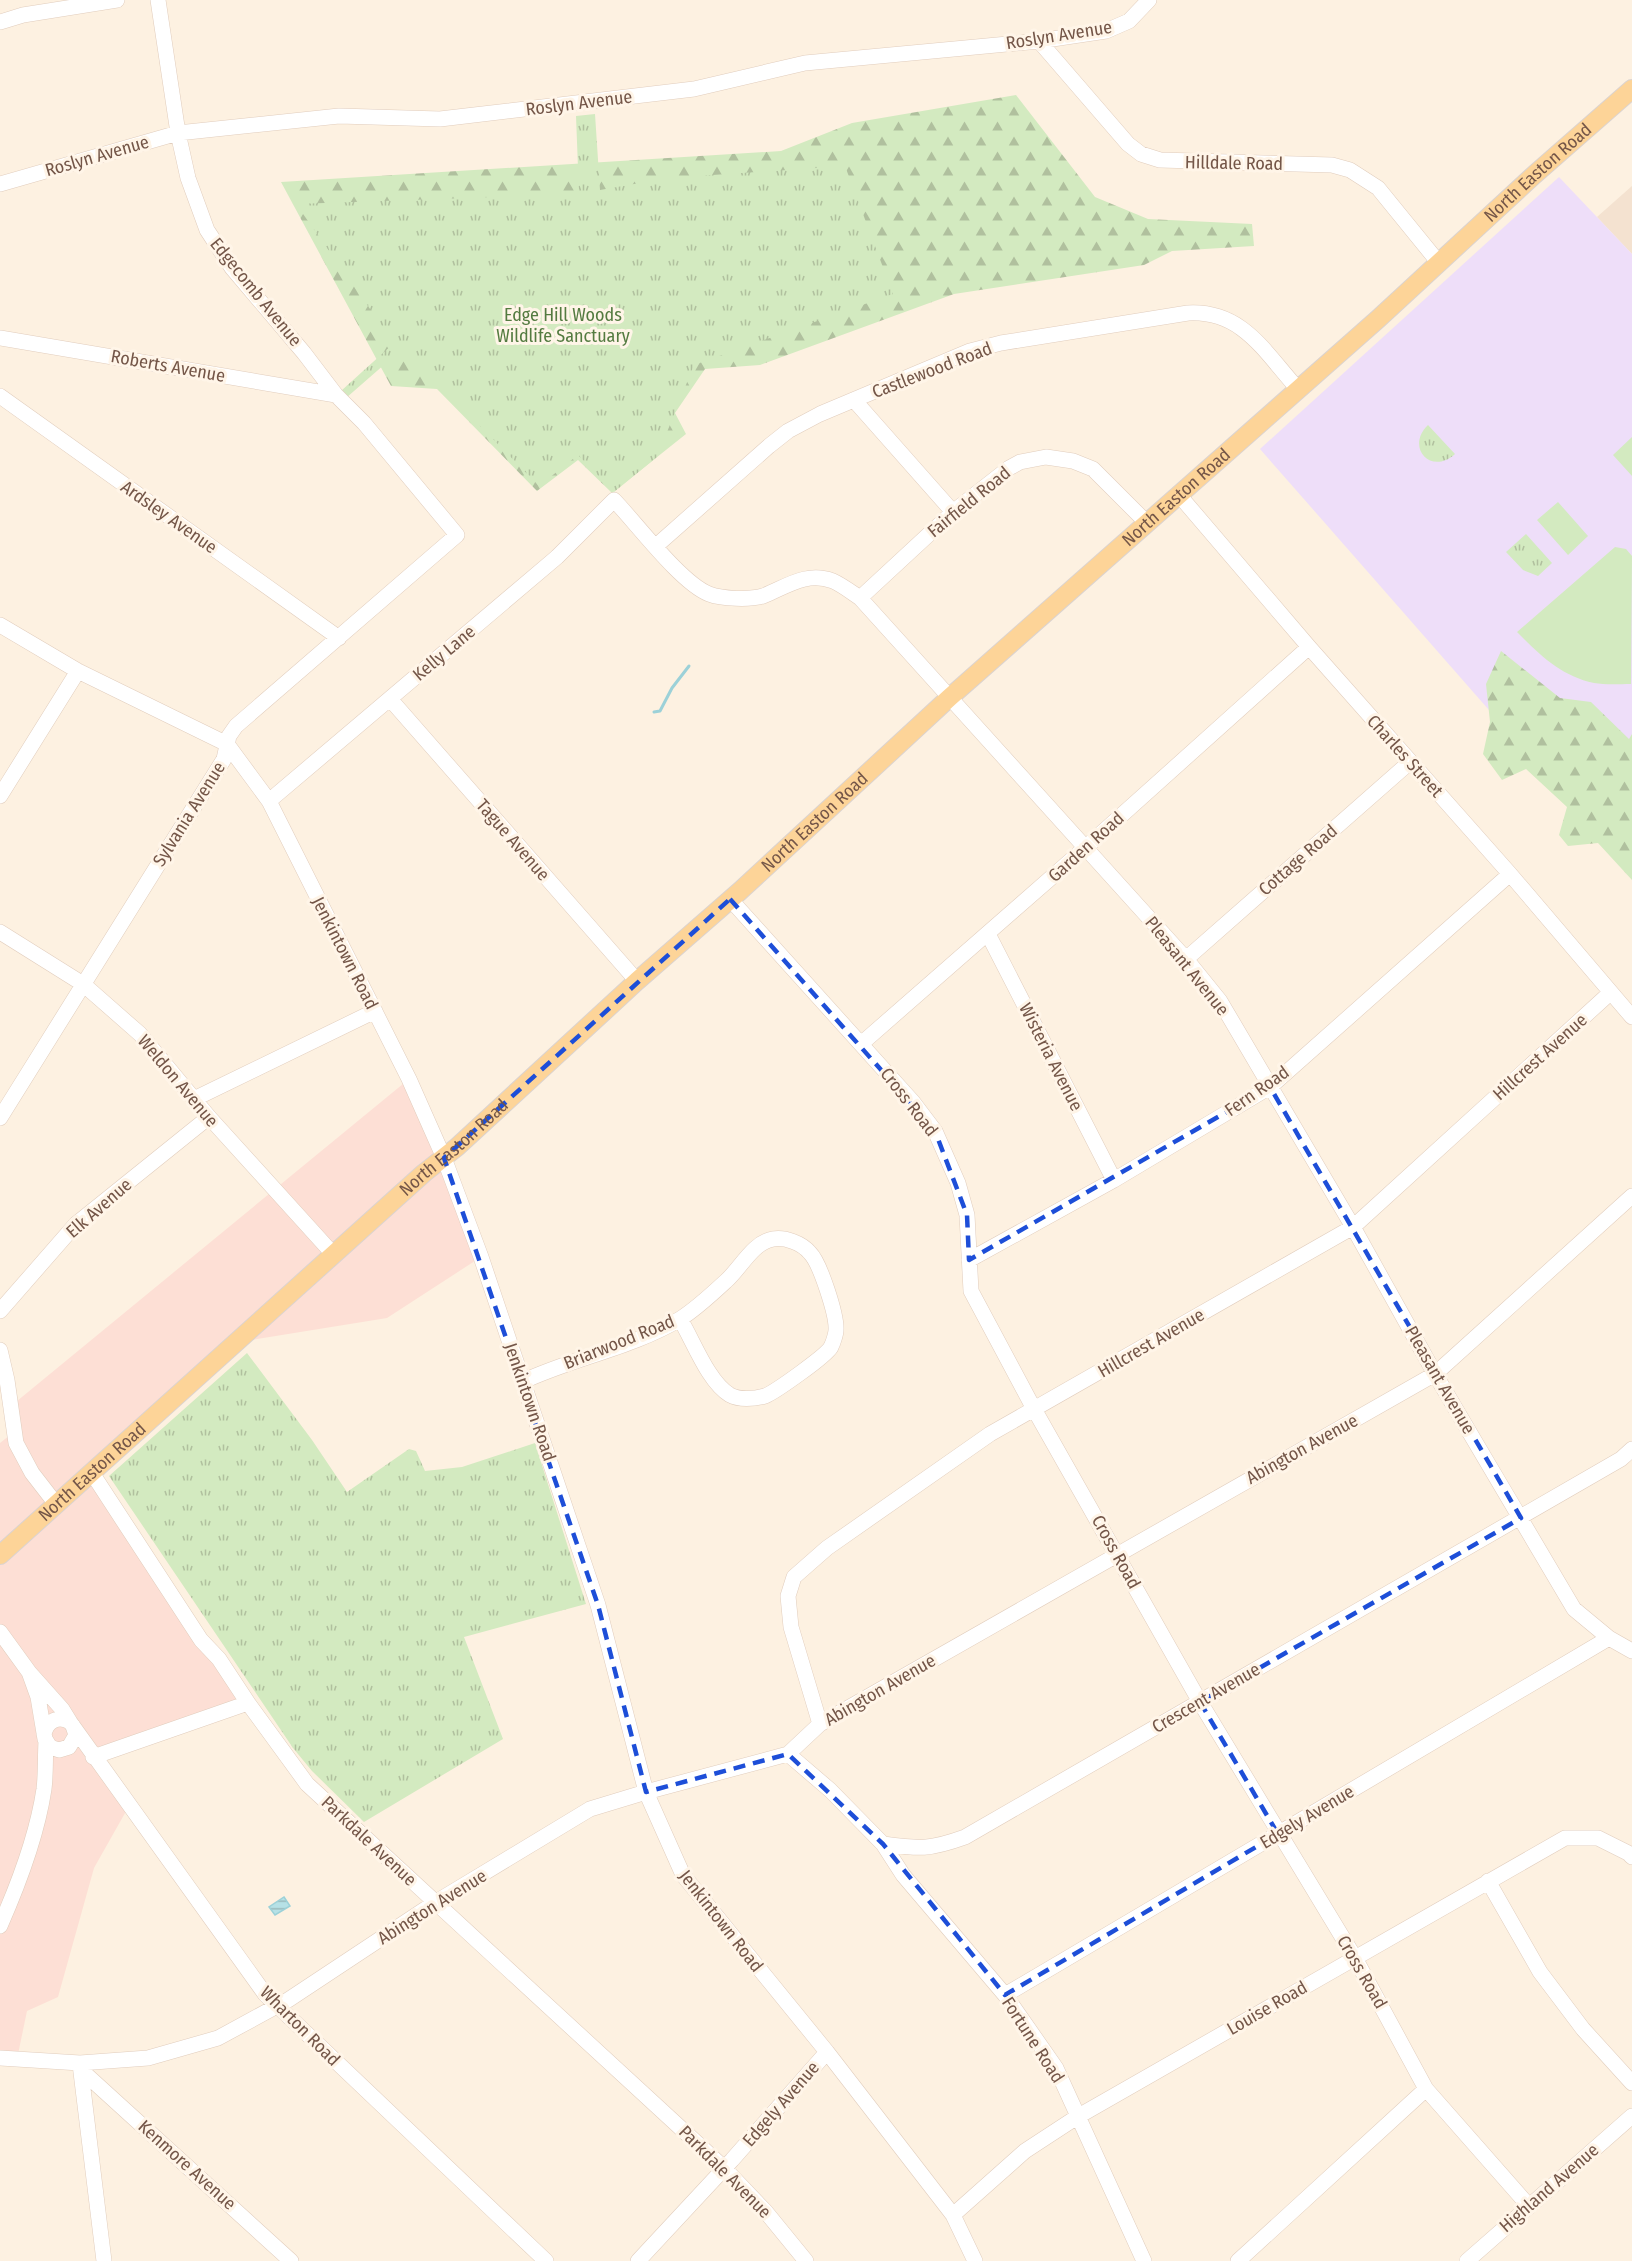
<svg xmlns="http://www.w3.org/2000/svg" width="1632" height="2261" font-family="'Fira Sans Condensed',sans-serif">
  <defs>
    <pattern id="forest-firs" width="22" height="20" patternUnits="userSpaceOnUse" patternTransform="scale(1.5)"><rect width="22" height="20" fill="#d3eac0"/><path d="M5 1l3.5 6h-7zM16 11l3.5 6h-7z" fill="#b0c09e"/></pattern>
    <pattern id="park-tufts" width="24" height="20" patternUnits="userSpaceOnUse" patternTransform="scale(1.5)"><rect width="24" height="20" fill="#d3eac0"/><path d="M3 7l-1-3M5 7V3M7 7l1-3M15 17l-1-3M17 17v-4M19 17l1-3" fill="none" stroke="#b0c09e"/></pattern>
    <pattern id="water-rules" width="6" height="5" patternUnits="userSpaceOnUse" patternTransform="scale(1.5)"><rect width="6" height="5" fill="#b6e1e6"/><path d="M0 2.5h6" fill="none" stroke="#99b9bc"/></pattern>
  </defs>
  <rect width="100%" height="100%" fill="#fdf1e1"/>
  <path fill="#f4e2d0" d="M1632,186V254L1597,217Z"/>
  <path fill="#fddfd5" d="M409,1079L481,1257L387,1318L239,1342L92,1473L248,1703L93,1757L129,1806L94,1868L58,1997L27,2011L17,2059L0,2058V1443L15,1431L11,1406Z"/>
  <path fill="#eedef9" d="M1559,177L1632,254V873L1260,449Z"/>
  <path fill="#d3eac0" d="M1632,437V476L1613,455Z
    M1558,502L1588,536L1568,555L1537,520Z
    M1615,547L1626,549L1632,556L1631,684C1620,684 1605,685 1594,683C1561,676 1540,655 1517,632Z"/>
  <path fill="url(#forest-firs)" d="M1016,95L1095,197L1148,219L1252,224L1254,246L1172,251L1144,265L954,294L760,365L705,369L675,413L686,434L612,493L578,460L537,491L437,389L391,386L281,182L781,151L852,123Z
    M1501,651L1560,698L1591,702L1629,739L1632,734V880L1598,843L1568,846L1559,835L1567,807L1526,769L1502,780L1483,754L1490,722L1486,684Z"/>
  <path fill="url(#park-tufts)" d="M595,114L600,190L668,178L845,166L893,294L694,365L657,457L614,492L578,455L539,486L440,385L401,350L346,398L341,391L394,343L296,204L579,194L576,116Z
    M1428,425L1455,454C1431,476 1405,447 1428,425Z
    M1526,534L1552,563L1538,576L1523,570L1506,552Z
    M247,1353L312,1440L347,1492L409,1449L416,1451L425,1471L462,1467L535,1443L586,1604L464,1637L503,1739L364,1822L312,1771L293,1748L109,1476Z"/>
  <path fill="url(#water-rules)" stroke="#9cd1d8" stroke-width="1.5" d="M284,1897L290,1906L275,1915L269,1907Z"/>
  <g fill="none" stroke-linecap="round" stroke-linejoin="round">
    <path stroke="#9cd1d8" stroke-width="3" d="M654,712L660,711L672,688L689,666"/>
    <defs>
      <path id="minor" d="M0,22L23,15L117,0
        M1039,41L1128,144L1141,154L1160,160L1332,165L1350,170L1378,188L1439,263
        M0,184L178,133L339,116L440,119L694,89L805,63L1039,41L1106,31L1129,21L1149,0
        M0,338L336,395
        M0,396L339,638
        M854,400L953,512
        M1179,495L1309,647L1510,874L1632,1017
        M656,546L769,446L788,431L820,414L970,351L1001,343L1188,313C1243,310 1265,353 1298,389
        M860,598L953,512L1009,468L1020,462L1046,457L1073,461L1093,469L1147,523
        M0,625L78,671L227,744L269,801L409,1079L444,1158L481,1257L598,1605L646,1792L683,1875L827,2052L953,2215L975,2261
        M390,699L637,981
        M0,796L78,671
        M269,801L557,557L614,500C637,524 681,583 709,594C722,599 750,600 763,596C786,587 806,571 833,581C842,585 851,592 860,598L1186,959L1220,1001L1353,1227L1435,1374L1574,1609L1609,1638L1632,1651
        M730,899L913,1102L935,1131L958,1183L967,1215L971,1291L1034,1409L1200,1702L1355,1958L1426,2089L1528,2205
        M0,932L83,984L140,1034L209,1117L334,1255
        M988,934L1114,1180
        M1186,959L1410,762
        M861,1044L1085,848L1309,647
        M194,1099L375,1011
        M0,1118L224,759L229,736L236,726L457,535L364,423L336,395L304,353L232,268L207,230L188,178L178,133L158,0
        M969,1260L1114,1180L1270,1087L1510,874
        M0,1311L76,1224L209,1117
        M0,1350L7,1380L16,1443L32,1473L56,1504
        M524,1381C573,1358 634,1347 680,1319C696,1309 712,1294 726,1281C740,1269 753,1242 773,1239C785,1237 802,1243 810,1253C820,1263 837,1315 836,1330C836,1334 833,1343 831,1347C826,1356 775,1392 765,1396C754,1399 739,1400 730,1395C708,1382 693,1340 680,1319
        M92,1473L201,1640L219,1659L248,1703L307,1784L724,2168L766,2212L806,2261
        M0,1632L29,1672L62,1709L70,1722
        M29,1672L38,1697L45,1739L50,1747L59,1750L69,1747L76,1735L73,1726
        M820,1724L791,1627L788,1596L794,1577L827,1548L990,1434L1353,1227L1610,993
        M44,1734C47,1721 58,1715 70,1722L265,1994L546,2261
        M788,1754L830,1790L883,1844L903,1875L1005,1995L1056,2068L1144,2261
        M93,1757L248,1703
        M883,1844C920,1849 929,1850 965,1837L1621,1459L1632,1449
        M1488,1881L1540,1972L1583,2029L1632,2083
        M0,1926C19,1883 37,1836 44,1789C46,1773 45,1758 46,1742
        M1005,1995L1609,1638
        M0,2058L80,2063L148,2058L218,2038L288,2000L436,1902L590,1809L646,1792L788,1754L820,1724L1435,1374L1632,1196
        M80,2064L104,2261
        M81,2070L291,2261
        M953,2215L1025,2151L1077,2117L1565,1838H1598L1628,1853L1632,1857
        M638,2261L732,2160L827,2052
        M1238,2261L1426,2089
        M1467,2261L1632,2116"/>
      <g id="major">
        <path id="s1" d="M0,1555L424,1173L457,1147L637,981L740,891L949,698L1378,319L1534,175L1632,89"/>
      </g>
    </defs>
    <use href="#minor" stroke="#e1cdbd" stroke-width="16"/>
    <use href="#major" stroke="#dbd3cf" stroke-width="20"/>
    <use href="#minor" stroke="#fff" stroke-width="15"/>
    <use href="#major" stroke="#fdd498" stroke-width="18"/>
  </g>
  <path fill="none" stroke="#1d4ed8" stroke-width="4.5" stroke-dasharray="12 8" stroke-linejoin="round" d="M730,899L935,1131L967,1215L969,1260L1270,1087L1521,1518L1200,1702L1278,1834L1005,1995L883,1844L788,1754L646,1792L598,1605L444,1158Z"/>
  <g text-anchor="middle" stroke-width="6" stroke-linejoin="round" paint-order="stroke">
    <g font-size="18" fill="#745648" stroke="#fff5e8">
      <text transform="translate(1059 35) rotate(-9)" y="6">Roslyn Avenue</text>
      <text transform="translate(579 103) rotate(-7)" y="6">Roslyn Avenue</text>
      <text transform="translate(97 156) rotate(-16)" y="6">Roslyn Avenue</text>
      <text transform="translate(1234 163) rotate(1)" y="6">Hilldale Road</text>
      <text dy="6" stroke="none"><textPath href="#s1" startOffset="2068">North Easton Road</textPath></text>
      <text transform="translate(256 292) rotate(51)" y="6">Edgecomb Avenue</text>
      <text transform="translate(168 366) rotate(10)" y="6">Roberts Avenue</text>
      <text transform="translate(932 370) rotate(-21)" y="6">Castlewood Road</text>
      <text dy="6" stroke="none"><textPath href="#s1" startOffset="1582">North Easton Road</textPath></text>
      <text transform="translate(969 502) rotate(-39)" y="6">Fairfield Road</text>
      <text transform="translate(169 517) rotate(35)" y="6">Ardsley Avenue</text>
      <text transform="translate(444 653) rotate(-40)" y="6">Kelly Lane</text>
      <text transform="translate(1405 756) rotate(48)" y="6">Charles Street</text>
      <text transform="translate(189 814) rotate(-58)" y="6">Sylvania Avenue</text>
      <text dy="6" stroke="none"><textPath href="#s1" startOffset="1096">North Easton Road</textPath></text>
      <text transform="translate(513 840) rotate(49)" y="6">Tague Avenue</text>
      <text transform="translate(1086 847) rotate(-42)" y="6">Garden Road</text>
      <text transform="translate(1298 860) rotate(-41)" y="6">Cottage Road</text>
      <text transform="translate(345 953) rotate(63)" y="6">Jenkintown Road</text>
      <text transform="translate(1187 966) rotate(51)" y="6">Pleasant Avenue</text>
      <text transform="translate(1051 1057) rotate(63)" y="6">Wisteria Avenue</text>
      <text transform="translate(1540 1057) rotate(-42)" y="6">Hillcrest Avenue</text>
      <text transform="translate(178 1081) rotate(50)" y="6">Weldon Avenue</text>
      <text transform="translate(1257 1091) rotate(-35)" y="6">Fern Road</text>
      <text transform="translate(909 1102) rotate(52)" y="6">Cross Road</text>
      <text dy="6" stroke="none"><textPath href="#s1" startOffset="610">North Easton Road</textPath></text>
      <text transform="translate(99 1208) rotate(-41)" y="6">Elk Avenue</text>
      <text transform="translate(619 1342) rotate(-22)" y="6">Briarwood Road</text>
      <text transform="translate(1151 1343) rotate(-30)" y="6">Hillcrest Avenue</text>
      <text transform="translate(1440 1380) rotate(60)" y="6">Pleasant Avenue</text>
      <text transform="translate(530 1402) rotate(71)" y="6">Jenkintown Road</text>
      <text transform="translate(1302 1449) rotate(-29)" y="6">Abington Avenue</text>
      <text dy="6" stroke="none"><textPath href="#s1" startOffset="124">North Easton Road</textPath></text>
      <text transform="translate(1116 1552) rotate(61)" y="6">Cross Road</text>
      <text transform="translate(880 1690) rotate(-30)" y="6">Abington Avenue</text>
      <text transform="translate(1206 1698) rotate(-30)" y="6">Crescent Avenue</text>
      <text transform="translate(1307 1817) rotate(-31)" y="6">Edgely Avenue</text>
      <text transform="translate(369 1841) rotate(43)" y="6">Parkdale Avenue</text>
      <text transform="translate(432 1907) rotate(-32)" y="6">Abington Avenue</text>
      <text transform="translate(721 1921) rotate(52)" y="6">Jenkintown Road</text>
      <text transform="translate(1362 1972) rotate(60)" y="6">Cross Road</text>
      <text transform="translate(1267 2008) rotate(-30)" y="6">Louise Road</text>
      <text transform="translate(300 2026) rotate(45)" y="6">Wharton Road</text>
      <text transform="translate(1033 2040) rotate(57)" y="6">Fortune Road</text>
      <text transform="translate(781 2104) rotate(-49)" y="6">Edgely Avenue</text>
      <text transform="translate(187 2165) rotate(42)" y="6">Kenmore Avenue</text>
      <text transform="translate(725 2172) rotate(45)" y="6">Parkdale Avenue</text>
      <text transform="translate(1549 2188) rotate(-41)" y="6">Highland Avenue</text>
    </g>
    <g font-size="18" fill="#547b40" stroke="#fff5e8">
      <text x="563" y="321">Edge Hill Woods<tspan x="563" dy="21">Wildlife Sanctuary</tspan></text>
    </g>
  </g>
</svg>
